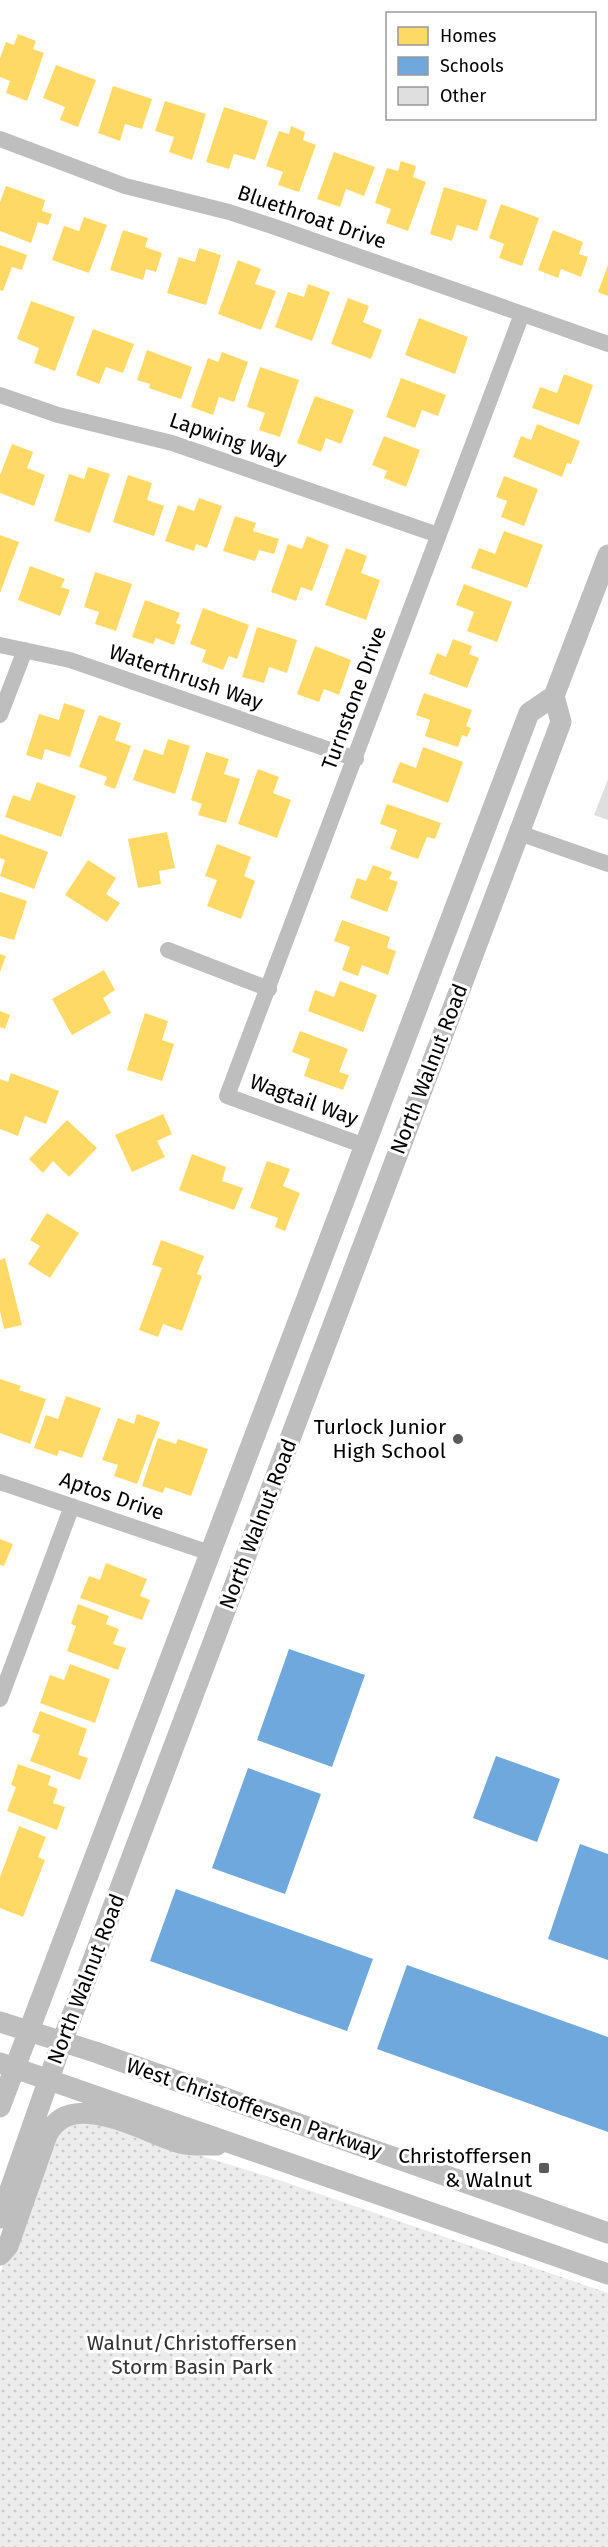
<svg xmlns="http://www.w3.org/2000/svg" width="608" height="2547" font-family="'Fira Sans',sans-serif">
  <defs>
    <pattern id="park-dots" width="8" height="8" patternUnits="userSpaceOnUse" patternTransform="scale(1.5)"><rect width="8" height="8" fill="#ececec"/><path d="M2 2h.1M6 6h.1" fill="none" stroke="#c9c9c9" stroke-width="1.8" stroke-linecap="round"/></pattern>
  </defs>
  <rect width="100%" height="100%" fill="#fff"/>
  <path fill="url(#park-dots)" d="M86,2120L276,2179L608,2293V2547H0V2273L53,2136L59,2128Z"/>
  <path fill="#ffd966" d="M18,34L36,41L33,49L44,53L27,101L6,93L10,81L0,77V58L6,42L14,45Z
    M56,65L96,80L78,127L60,120L65,107L43,98Z
    M113,86L152,99L142,129L125,124L120,141L98,133Z
    M165,101L206,114L192,160L169,152L174,137L155,131Z
    M224,107L268,121L255,160L234,154L229,169L206,162Z
    M291,126L305,132L303,140L316,145L299,192L278,185L283,172L266,166L279,131L289,134Z
    M334,152L375,167L364,196L346,189L340,207L317,199Z
    M401,161L416,166L413,177L426,182L408,231L386,223L391,209L375,203L387,168L398,171Z
    M6,186L45,200L42,211L52,214L48,225L38,222L31,243L0,231V202Z
    M444,187L487,200L477,231L457,225L452,241L430,234Z
    M501,204L539,218L522,266L499,258L504,244L489,238Z
    M84,217L107,225L89,273L52,260L64,226L79,231Z
    M123,230L148,238L145,247L162,253L156,272L146,269L143,280L110,270Z
    M553,230L583,242L579,254L588,257L581,277L561,269L558,278L538,270Z
    M0,245L27,255L22,270L12,267L3,291L0,290Z
    M199,248L221,255L206,305L167,293L179,257L195,262Z
    M238,260L261,269L255,284L276,291L261,330L218,314Z
    M608,265V296L598,292Z
    M308,284L330,292L312,341L275,327L288,292L304,297Z
    M348,298L369,306L363,322L382,330L371,359L331,344Z
    M31,301L75,317L55,371L34,363L39,348L17,339Z
    M419,318L468,337L455,374L405,355Z
    M93,329L134,344L123,373L106,367L99,384L76,375Z
    M147,350L192,367L181,399L149,388L150,384L137,380Z
    M222,352L248,362L234,402L219,397L213,415L191,407L208,358L218,362Z
    M260,367L299,380L280,437L259,430L265,413L247,407Z
    M564,374L593,385L579,425L532,408L540,387L557,393Z
    M401,378L446,395L438,416L422,410L415,428L386,417Z
    M315,396L354,410L341,444L326,438L321,452L297,443Z
    M537,424L580,441L571,464L567,463L562,477L513,457L521,436L531,440Z
    M384,436L420,450L406,487L384,478L387,471L372,465Z
    M12,444L33,452L27,468L45,475L34,506L0,493V475Z
    M88,467L110,474L90,533L54,521L69,474L84,479Z
    M128,475L152,483L147,500L164,506L154,536L113,522Z
    M504,476L538,489L524,526L501,517L507,501L496,497Z
    M199,498L222,506L207,548L196,544L194,551L165,541L178,505L194,511Z
    M235,516L256,523L253,531L279,539L274,554L259,550L255,561L223,551Z
    M504,531L543,545L527,588L471,568L479,548L495,554Z
    M0,535L19,542L0,593Z
    M307,536L329,545L312,591L301,587L296,601L271,592L288,544L302,549Z
    M346,548L367,556L361,573L380,580L366,620L325,605Z
    M30,566L65,579L61,587L70,590L60,616L18,600Z
    M95,572L132,584L116,631L95,624L99,612L84,607Z
    M464,584L512,602L497,642L467,631L474,612L456,605Z
    M145,600L180,613L176,623L181,625L174,645L156,638L153,644L132,637Z
    M203,608L249,625L237,659L229,656L223,670L202,662L206,650L190,644Z
    M257,627L297,640L287,673L269,667L264,683L242,677Z
    M453,639L472,646L469,654L479,658L467,688L429,674L437,653L446,657Z
    M315,646L351,660L339,695L324,689L319,702L297,694Z
    M424,693L472,710L466,726L471,728L467,737L462,735L458,747L425,736L430,720L416,715Z
    M64,703L85,710L70,757L45,749L42,760L26,755L39,714L59,720Z
    M99,715L121,723L115,740L131,746L115,789L104,785L107,777L79,767Z
    M168,739L190,746L175,794L133,780L144,749L163,755Z
    M423,747L463,762L448,803L392,782L400,762L416,768Z
    M206,752L229,759L224,774L240,779L226,823L198,815L202,804L191,800Z
    M258,769L279,777L273,793L291,800L277,838L238,824Z
    M37,782L76,796L61,837L5,817L13,795L30,801Z
    M387,804L441,823L435,839L427,837L418,859L390,849L397,830L380,824Z
    M167,832L175,868L159,871L161,884L138,888L128,839Z
    M0,834L48,852L34,889L0,876L5,860L0,858Z
    M217,844L251,857L244,876L255,881L241,919L207,906L217,880L205,876Z
    M88,860L116,878L106,894L120,903L107,922L65,895Z
    M373,865L392,872L389,879L398,882L387,912L350,898L357,878L366,881Z
    M0,892L27,901L14,940L0,936Z
    M342,920L390,937L387,948L396,951L388,975L362,965L358,976L342,970L350,947L334,941Z
    M0,954L6,956L0,972Z
    M104,970L115,990L103,998L111,1013L72,1035L52,999Z
    M340,981L377,995L363,1032L308,1011L315,990L334,997Z
    M0,1011L10,1015L5,1029L0,1027Z
    M145,1013L168,1021L162,1040L174,1044L162,1081L127,1070Z
    M300,1031L348,1049L339,1072L349,1075L343,1090L304,1076L310,1059L292,1052Z
    M11,1073L59,1091L46,1124L25,1116L18,1136L0,1129V1079L8,1082Z
    M163,1114L172,1134L157,1141L165,1157L132,1172L115,1135Z
    M67,1120L97,1148L69,1177L53,1161L43,1173L29,1159Z
    M192,1154L226,1167L222,1181L243,1188L234,1210L179,1190Z
    M267,1161L290,1169L283,1186L300,1193L285,1231L275,1227L278,1218L250,1208Z
    M47,1213L79,1233L50,1278L28,1264L40,1246L30,1240Z
    M161,1240L204,1256L197,1274L202,1276L182,1331L163,1324L158,1337L139,1330L162,1268L152,1265Z
    M5,1258L22,1325L4,1329L0,1311V1260Z
    M0,1379L21,1386L19,1390L46,1399L30,1444L0,1433Z
    M66,1396L101,1408L82,1458L59,1450L57,1456L34,1448L46,1415L58,1419Z
    M137,1414L160,1422L137,1484L114,1476L118,1465L102,1460L118,1418L134,1424Z
    M158,1438L176,1444L178,1439L208,1449L191,1496L165,1487L163,1493L142,1486Z
    M0,1539L13,1544L4,1566L0,1565Z
    M106,1563L147,1579L140,1596L150,1600L142,1620L80,1598L89,1576L100,1580Z
    M78,1604L109,1616L106,1624L119,1629L113,1644L126,1648L118,1670L67,1651L76,1626L71,1624Z
    M70,1664L110,1679L95,1723L40,1703L50,1675L64,1680Z
    M40,1711L87,1729L78,1755L88,1758L80,1780L30,1761L40,1735L32,1732Z
    M18,1764L51,1776L48,1785L58,1789L53,1803L65,1807L57,1830L7,1811L16,1787L11,1785Z
    M19,1826L46,1837L38,1857L45,1860L23,1917L0,1908V1877Z"/>
  <path fill="#6fa8dc" d="M289,1649L365,1675L332,1767L257,1740Z
    M496,1756L560,1779L537,1842L473,1818Z
    M248,1768L321,1794L285,1894L212,1868Z
    M580,1844L608,1854V1960L548,1939Z
    M176,1889L373,1959L347,2031L150,1961Z
    M407,1965L608,2037V2132L377,2049Z"/>
  <path fill="#dfdfdf" d="M608,779V820L594,815Z"/>
  <g fill="none" stroke-linecap="round" stroke-linejoin="round">
    <path stroke="#bebebe" stroke-width="16" d="M0,139L125,186L229,212L272,226L608,344
      M0,395L58,415L172,443L438,535
      M0,645L70,660L356,759
      M0,715L25,650
      M519,833L608,864
      M168,950L269,989
      M365,1146L227,1096L522,314
      M0,1482L210,1553
      M0,1699L72,1506"/>
    <path stroke="#bebebe" stroke-width="21" d="M0,2022L95,2052L608,2233
      M0,2063L608,2274
      M0,2107L529,713L554,696L608,555
      M0,2218L62,2042L561,722L554,696
      M0,2255L8,2246L47,2135C71,2087 143,2132 180,2143C191,2146 205,2145 217,2145"/>
  </g>
  <g fill="#595959" stroke="#fff" stroke-width="2">
    <circle cx="458" cy="1439" r="6"/>
    <rect x="538" y="2162" width="12" height="12" rx="3"/>
  </g>
  <g text-anchor="middle" stroke-width="6" stroke-linejoin="round" paint-order="stroke">
    <g font-size="21" fill="#000" stroke="#fff">
      <text transform="translate(312 217) rotate(19)" y="7">Bluethroat Drive</text>
      <text transform="translate(228 439) rotate(19)" y="7">Lapwing Way</text>
      <text transform="translate(186 677) rotate(19)" y="7">Waterthrush Way</text>
      <text transform="translate(354 698) rotate(-70)" y="7">Turnstone Drive</text>
      <text transform="translate(429 1069) rotate(-69)" y="7">North Walnut Road</text>
      <text transform="translate(304 1100) rotate(20)" y="7">Wagtail Way</text>
      <text transform="translate(112 1496) rotate(19)" y="7">Aptos Drive</text>
      <text transform="translate(258 1524) rotate(-69)" y="7">North Walnut Road</text>
      <text transform="translate(86 1979) rotate(-69)" y="7">North Walnut Road</text>
      <text transform="translate(254 2108) rotate(19)" y="7">West Christoffersen Parkway</text>
    </g>
    <g font-size="21" fill="#000" stroke="#fff" text-anchor="end">
      <text x="446" y="1434">Turlock Junior<tspan x="446" dy="24">High School</tspan></text>
      <text x="532" y="2163">Christoffersen<tspan x="532" dy="24">&amp; Walnut</tspan></text>
    </g>
    <g font-size="21" fill="#333" stroke="#fff">
      <text x="192" y="2350">Walnut/Christoffersen<tspan x="192" dy="24">Storm Basin Park</tspan></text>
    </g>
  </g>
  <rect x="386" y="12" width="210" height="108" fill="#ffffff" stroke="#999999" stroke-width="1.5"/>
  <rect x="398" y="27" width="30" height="18" fill="#ffd966" stroke="#999999" stroke-width="1.5"/>
  <text x="440" y="42" font-size="18" fill="#000000">Homes</text>
  <rect x="398" y="57" width="30" height="18" fill="#6fa8dc" stroke="#999999" stroke-width="1.5"/>
  <text x="440" y="72" font-size="18" fill="#000000">Schools</text>
  <rect x="398" y="87" width="30" height="18" fill="#dfdfdf" stroke="#999999" stroke-width="1.5"/>
  <text x="440" y="102" font-size="18" fill="#000000">Other</text>
</svg>
